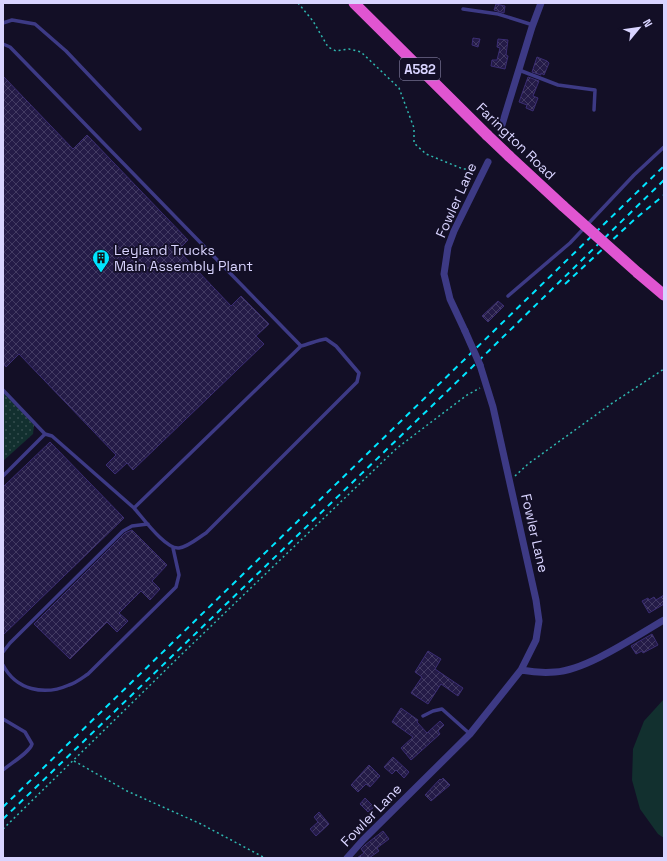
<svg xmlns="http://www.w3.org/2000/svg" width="667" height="861" font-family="'Space Grotesk',sans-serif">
  <defs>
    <pattern id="park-dots" width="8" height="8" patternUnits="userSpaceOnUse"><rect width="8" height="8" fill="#12302f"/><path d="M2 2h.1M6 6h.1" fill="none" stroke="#344d4e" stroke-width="1.8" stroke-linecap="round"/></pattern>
    <pattern id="building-cross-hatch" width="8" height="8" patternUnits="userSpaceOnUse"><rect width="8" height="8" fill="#241b47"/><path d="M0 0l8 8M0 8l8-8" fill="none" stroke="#433b63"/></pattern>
  </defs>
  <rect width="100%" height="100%" fill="#130f26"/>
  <path fill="url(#park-dots)" d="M3,392L34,425L33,434L3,461Z"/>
  <path fill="#12302f" d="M664,699V838L658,834L640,809L632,780L633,749L644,721Z"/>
  <path fill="url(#building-cross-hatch)" stroke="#3b2d73" d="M496,4L505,6L504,13L494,10Z
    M473,38L480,39L478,47L472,45Z
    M498,39L508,40L506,55L508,56L505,69L491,66L492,60H497L500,48L497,47Z
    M537,57L547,61L549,63L544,75L541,73V75L532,72Z
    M3,76L73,149L87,135L188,240L178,250L231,306L241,296L269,324L256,336L264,344L133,470L127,463L115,474L106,465L116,455L19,354L6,367L3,363Z
    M528,77L539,81L533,96L538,98L533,111L526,108L527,105L519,102Z
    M498,301L504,306L488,322L482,316Z
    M50,442L124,518L3,635V487Z
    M132,530L167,565L152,581L160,589L150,600L141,591L119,613L128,621L117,632L107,622L70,659L34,624L125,533Z
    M664,595V604L649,613L642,601L648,598L649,600L654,597L656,600Z
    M652,634L658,645L643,653L642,651L636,654L631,646Z
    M428,651L441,659L435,669L463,688L458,696L441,684L428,704L411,693L422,677L415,672Z
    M401,708L418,720L417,722L427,733L440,721L444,725L438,731L440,734L411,760L401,748L413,737L392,722Z
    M393,757L409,772L404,778L396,770L392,774L384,767Z
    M369,765L380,776L370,787L366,784L358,792L351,785Z
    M443,778L450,785L431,801L425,795L440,779L441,780Z
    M365,798L374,807L368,812L360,804Z
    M319,812L329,824L316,836L310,829L318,822L314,817Z
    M383,831L389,839L377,848L379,851L369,858H357L364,853L361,849L365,845Z"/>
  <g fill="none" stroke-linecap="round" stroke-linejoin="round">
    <path stroke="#2fb8b0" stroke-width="1.5" stroke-dasharray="2 3" stroke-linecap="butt" d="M298,3L313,21L328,47L336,51L349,49L361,52L399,88L414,128V143L426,154L463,169H477
      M515,476L528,464L611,404L664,369
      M74,761L127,791L201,824L265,858
      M3,829L183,653L397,448L467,395L480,388"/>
    <path stroke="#3d3a85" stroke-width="3.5" d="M463,9L498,14L533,25
      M3,23L12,20L35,24L66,51L140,129
      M3,44L10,47L301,346L134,508L52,436L45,434
      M519,70L558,85L595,90L594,110
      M508,296L570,243L634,175L664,147
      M3,390L45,434L3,476
      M134,508C143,518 166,550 179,548C188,547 198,538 206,533L357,382L359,373L336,346L326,339C317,340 310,344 301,346
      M3,652L10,643L123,531L132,526L148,524
      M3,665C16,690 44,696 69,685C76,683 82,678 88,674L176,587L179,575L173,548
      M423,716L433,711L442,709L470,734
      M3,719L25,732L32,744C30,752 10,764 3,770"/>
    <path stroke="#3d3a85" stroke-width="7" d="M501,128L532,27L541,3
      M465,331L450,299L444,274L448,247L454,231L488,162
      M521,670C532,672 544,673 555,672C587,670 636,636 664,620
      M347,858L363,840L470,734L521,670L536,640L539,621L536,600L493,407L480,365"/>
    <path stroke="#e055d1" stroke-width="11" d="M354,3L487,135
      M509,156L563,206
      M638,273L664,295"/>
    <path stroke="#00e5ff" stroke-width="2" stroke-dasharray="6 5" stroke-linecap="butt" d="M565,284L635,219L664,195
      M3,807L664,166
      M3,819L464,375L664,180"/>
    <path stroke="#3d3a85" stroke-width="7" d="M465,331L480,365"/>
    <path stroke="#e055d1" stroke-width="11" d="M487,135L509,156
      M563,206L638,273"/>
  </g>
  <defs>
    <symbol id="building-pin" viewBox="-11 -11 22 30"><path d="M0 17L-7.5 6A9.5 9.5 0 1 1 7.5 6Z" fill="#00e5ff" stroke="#130f26"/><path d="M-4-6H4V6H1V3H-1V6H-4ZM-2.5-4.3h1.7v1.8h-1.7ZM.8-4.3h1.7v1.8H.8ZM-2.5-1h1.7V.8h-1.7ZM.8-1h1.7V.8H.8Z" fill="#111"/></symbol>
  </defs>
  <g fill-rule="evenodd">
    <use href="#building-pin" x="91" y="248" width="20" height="27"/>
  </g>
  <g text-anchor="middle" stroke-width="3.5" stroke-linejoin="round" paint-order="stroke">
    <rect fill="#130f26" stroke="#9e99be" stroke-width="1" x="400" y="58" width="40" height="22" rx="3"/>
    <g font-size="13" font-weight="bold" fill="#d9d4ff">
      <text x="420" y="74">A582</text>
    </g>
    <g font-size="14" fill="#d9d4ff" stroke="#130f26">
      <text transform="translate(516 141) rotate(44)" y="5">Farington Road</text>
      <text transform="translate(456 200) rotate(-66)" y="5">Fowler Lane</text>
      <text transform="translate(535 533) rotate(77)" y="5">Fowler Lane</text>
      <text transform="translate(371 815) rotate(-46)" y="5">Fowler Lane</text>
    </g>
    <g font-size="14" fill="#d9d4ff" stroke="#130f26" text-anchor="start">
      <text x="114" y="255">Leyland Trucks<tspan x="114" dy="16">Main Assembly Plant</tspan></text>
    </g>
  </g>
  <rect width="667" height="861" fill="none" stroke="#d9d4ff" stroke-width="8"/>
  <g transform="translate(639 28) rotate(61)" stroke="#130f26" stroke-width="3" paint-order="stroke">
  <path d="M0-3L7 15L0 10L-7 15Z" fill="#d9d4ff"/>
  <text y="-6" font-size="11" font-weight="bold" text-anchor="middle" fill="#d9d4ff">N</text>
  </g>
</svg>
